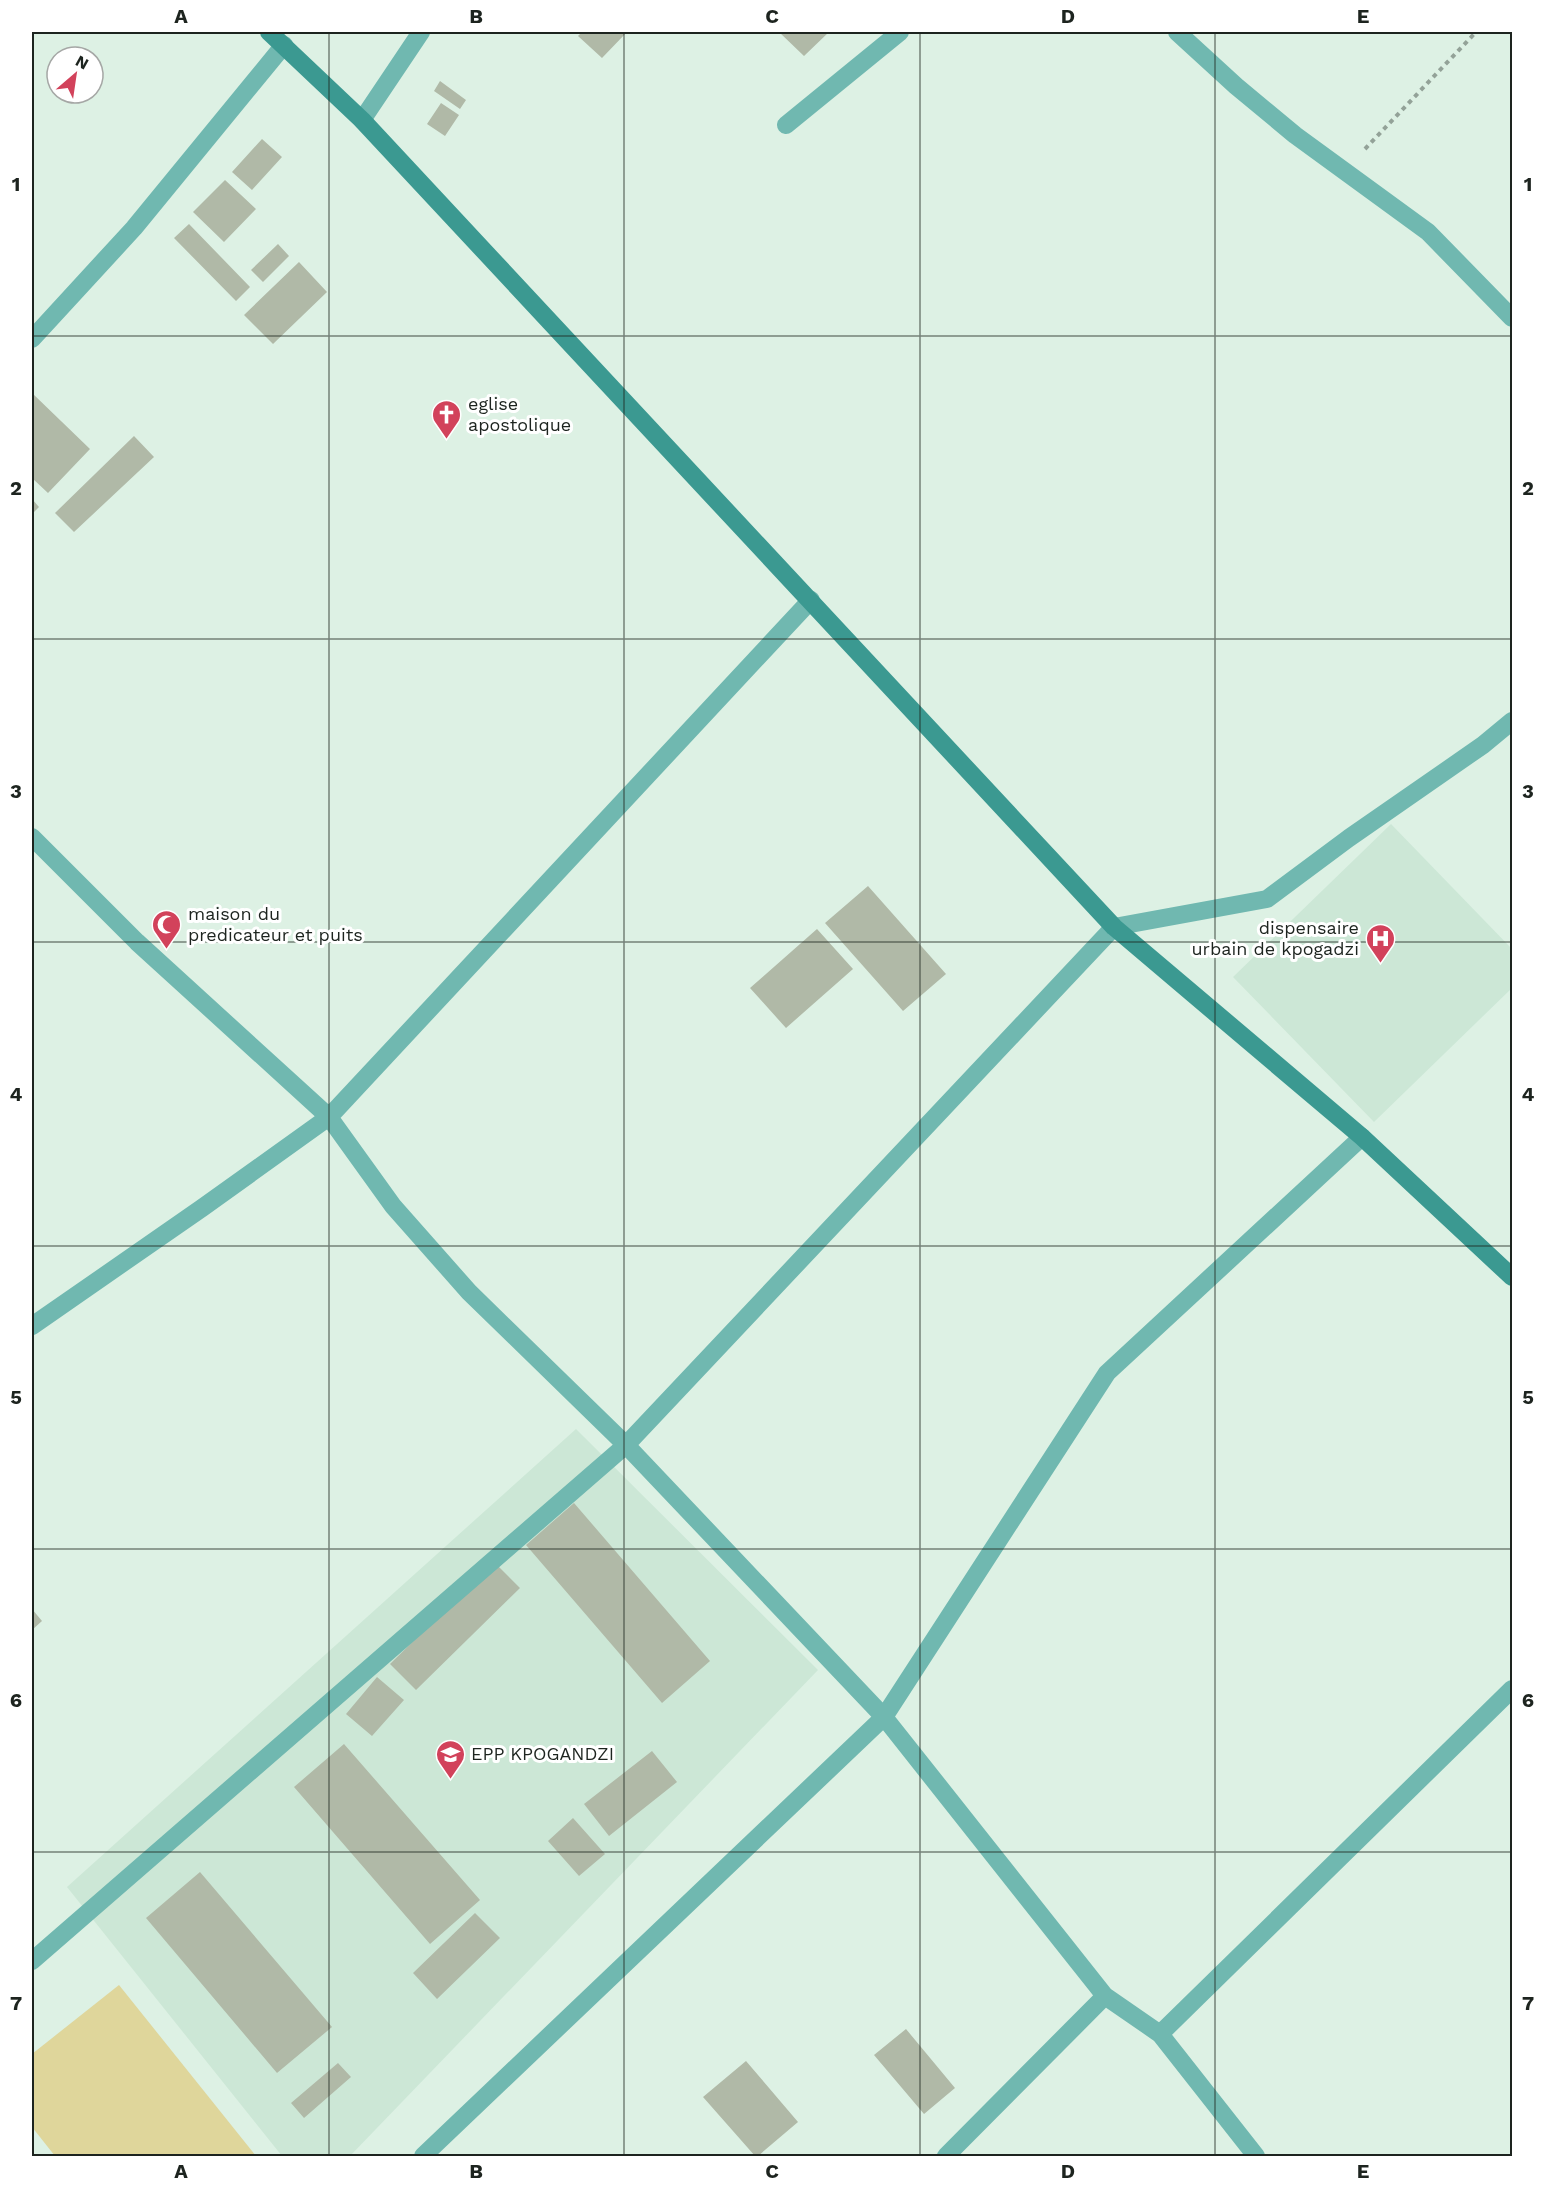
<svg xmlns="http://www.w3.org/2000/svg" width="1544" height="2188" font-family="'Work Sans',sans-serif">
  <rect width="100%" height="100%" fill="#ddf1e4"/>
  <path fill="#cce7d6" d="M1391,824L1512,949V988L1374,1122L1233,977Z
    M576,1429L818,1670L350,2156H282L67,1887Z"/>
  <path fill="#dfd69b" d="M119,1985L256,2156H55L32,2127V2054Z"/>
  <path fill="#b0b9a7" d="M582,32H627L602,58L578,36Z
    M779,32H829L804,56Z
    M440,81L466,100L460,109L434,91Z
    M441,103L459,115L445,136L427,124Z
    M262,139L282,157L252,190L232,172Z
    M225,180L256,209L224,242L193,212Z
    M189,224L250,287L236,301L174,238Z
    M278,244L289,256L263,282L251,270Z
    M299,262L327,292L273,344L244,315Z
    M32,393L90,449L48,493L32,478Z
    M134,436L154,457L74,532L55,513Z
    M32,499L39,507L32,514Z
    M868,886L946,974L903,1011L825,923Z
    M817,929L853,969L786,1028L750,988Z
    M574,1503L710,1661L662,1703L526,1545Z
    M494,1562L520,1588L416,1690L390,1664Z
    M32,1609L42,1621L32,1630Z
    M377,1677L404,1700L372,1736L346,1714Z
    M344,1744L480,1900L430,1944L294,1787Z
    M652,1751L677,1782L609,1836L584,1804Z
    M573,1818L605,1854L579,1876L548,1841Z
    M200,1872L332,2027L277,2073L146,1918Z
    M475,1913L500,1938L437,1999L413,1973Z
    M906,2029L955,2088L924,2114L874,2055Z
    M746,2061L798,2122L758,2156H755L703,2097Z
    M338,2063L351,2077L304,2118L291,2103Z"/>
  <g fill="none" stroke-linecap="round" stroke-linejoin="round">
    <path stroke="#93a298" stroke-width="4" stroke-dasharray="4.5 4.5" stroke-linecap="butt" d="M1365,149L1476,32"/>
    <path stroke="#70b8b0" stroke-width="18" d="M1177,32L1236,86L1295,135L1428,232L1512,318
      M362,120L421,32
      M786,125L900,32
      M32,339L134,228L284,45
      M32,837L137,942L329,1117L393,1206L469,1292L626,1445L884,1717L1105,1996L1160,2034L1256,2156
      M32,1326L202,1208L329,1117L811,600
      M32,1961L626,1445L1114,927L1267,899L1349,838L1483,745L1512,721
      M1160,2034L1512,1689
      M423,2156L884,1717L1107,1373L1362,1137
      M946,2156L1105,1996"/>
    <path stroke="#3b9991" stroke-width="18" d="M269,32L362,120L1114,927L1362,1137L1512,1277"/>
  </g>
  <path fill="none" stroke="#1d241f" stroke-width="1.5" stroke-opacity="0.55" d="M329,32V2156M624,32V2156M920,32V2156M1215,32V2156M32,336H1512M32,639H1512M32,942H1512M32,1246H1512M32,1549H1512M32,1852H1512"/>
  <defs>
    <symbol id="church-pin" viewBox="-11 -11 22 30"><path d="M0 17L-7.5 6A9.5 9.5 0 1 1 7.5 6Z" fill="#d2425b" stroke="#fff"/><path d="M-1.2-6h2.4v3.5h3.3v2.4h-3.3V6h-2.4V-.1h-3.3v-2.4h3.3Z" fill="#fff"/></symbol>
    <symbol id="mosque-pin" viewBox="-11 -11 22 30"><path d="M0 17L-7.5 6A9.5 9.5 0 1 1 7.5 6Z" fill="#d2425b" stroke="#fff"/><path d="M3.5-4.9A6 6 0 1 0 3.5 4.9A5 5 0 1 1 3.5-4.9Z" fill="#fff"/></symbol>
    <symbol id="hospital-pin" viewBox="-11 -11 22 30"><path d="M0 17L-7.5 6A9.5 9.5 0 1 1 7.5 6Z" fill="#d2425b" stroke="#fff"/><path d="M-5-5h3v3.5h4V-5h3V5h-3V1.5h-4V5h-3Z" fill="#fff"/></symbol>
    <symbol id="school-pin" viewBox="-11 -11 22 30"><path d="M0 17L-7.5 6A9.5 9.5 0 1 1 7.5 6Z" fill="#d2425b" stroke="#fff"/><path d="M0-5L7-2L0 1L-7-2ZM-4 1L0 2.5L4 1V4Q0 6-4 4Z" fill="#fff"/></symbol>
  </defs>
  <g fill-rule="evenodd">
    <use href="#church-pin" x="430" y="398" width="33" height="45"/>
    <use href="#mosque-pin" x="150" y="908" width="33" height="45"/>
    <use href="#hospital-pin" x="1364" y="922" width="33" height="45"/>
    <use href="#school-pin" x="434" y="1738" width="33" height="45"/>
  </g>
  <g text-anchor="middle" stroke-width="6" stroke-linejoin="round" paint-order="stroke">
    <g font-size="18" fill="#1d241f" stroke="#fff" text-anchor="start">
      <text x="468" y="410">eglise<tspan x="468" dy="21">apostolique</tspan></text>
      <text x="188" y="920">maison du<tspan x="188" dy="21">predicateur et puits</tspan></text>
      <text x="1359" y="934" text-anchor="end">dispensaire<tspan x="1359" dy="21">urbain de kpogadzi</tspan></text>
      <text x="471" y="1760">EPP KPOGANDZI</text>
    </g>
  </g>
  <rect width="1544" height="2188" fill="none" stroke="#ffffff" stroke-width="66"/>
  <g transform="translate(75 75) rotate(29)"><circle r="28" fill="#ffffff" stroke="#a5a7a5" stroke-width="1.5"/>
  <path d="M0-4.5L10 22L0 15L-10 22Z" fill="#d2425b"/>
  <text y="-9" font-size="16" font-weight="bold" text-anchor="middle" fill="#1d241f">N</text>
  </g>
  <rect x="33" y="33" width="1478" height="2122" fill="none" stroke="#1d241f" stroke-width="2"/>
  <g font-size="20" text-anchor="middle" font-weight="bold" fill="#1d241f">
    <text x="181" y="23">A</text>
    <text x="476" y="23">B</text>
    <text x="772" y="23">C</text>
    <text x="1068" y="23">D</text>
    <text x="1363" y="23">E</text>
    <text x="16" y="191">1</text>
    <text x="1528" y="191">1</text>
    <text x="16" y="495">2</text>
    <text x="1528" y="495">2</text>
    <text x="16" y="798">3</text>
    <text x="1528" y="798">3</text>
    <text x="16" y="1101">4</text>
    <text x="1528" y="1101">4</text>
    <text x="16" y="1404">5</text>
    <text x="1528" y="1404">5</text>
    <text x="16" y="1707">6</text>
    <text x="1528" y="1707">6</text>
    <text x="16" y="2010">7</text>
    <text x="1528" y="2010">7</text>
    <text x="181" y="2178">A</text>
    <text x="476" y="2178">B</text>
    <text x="772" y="2178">C</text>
    <text x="1068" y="2178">D</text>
    <text x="1363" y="2178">E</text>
  </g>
</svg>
